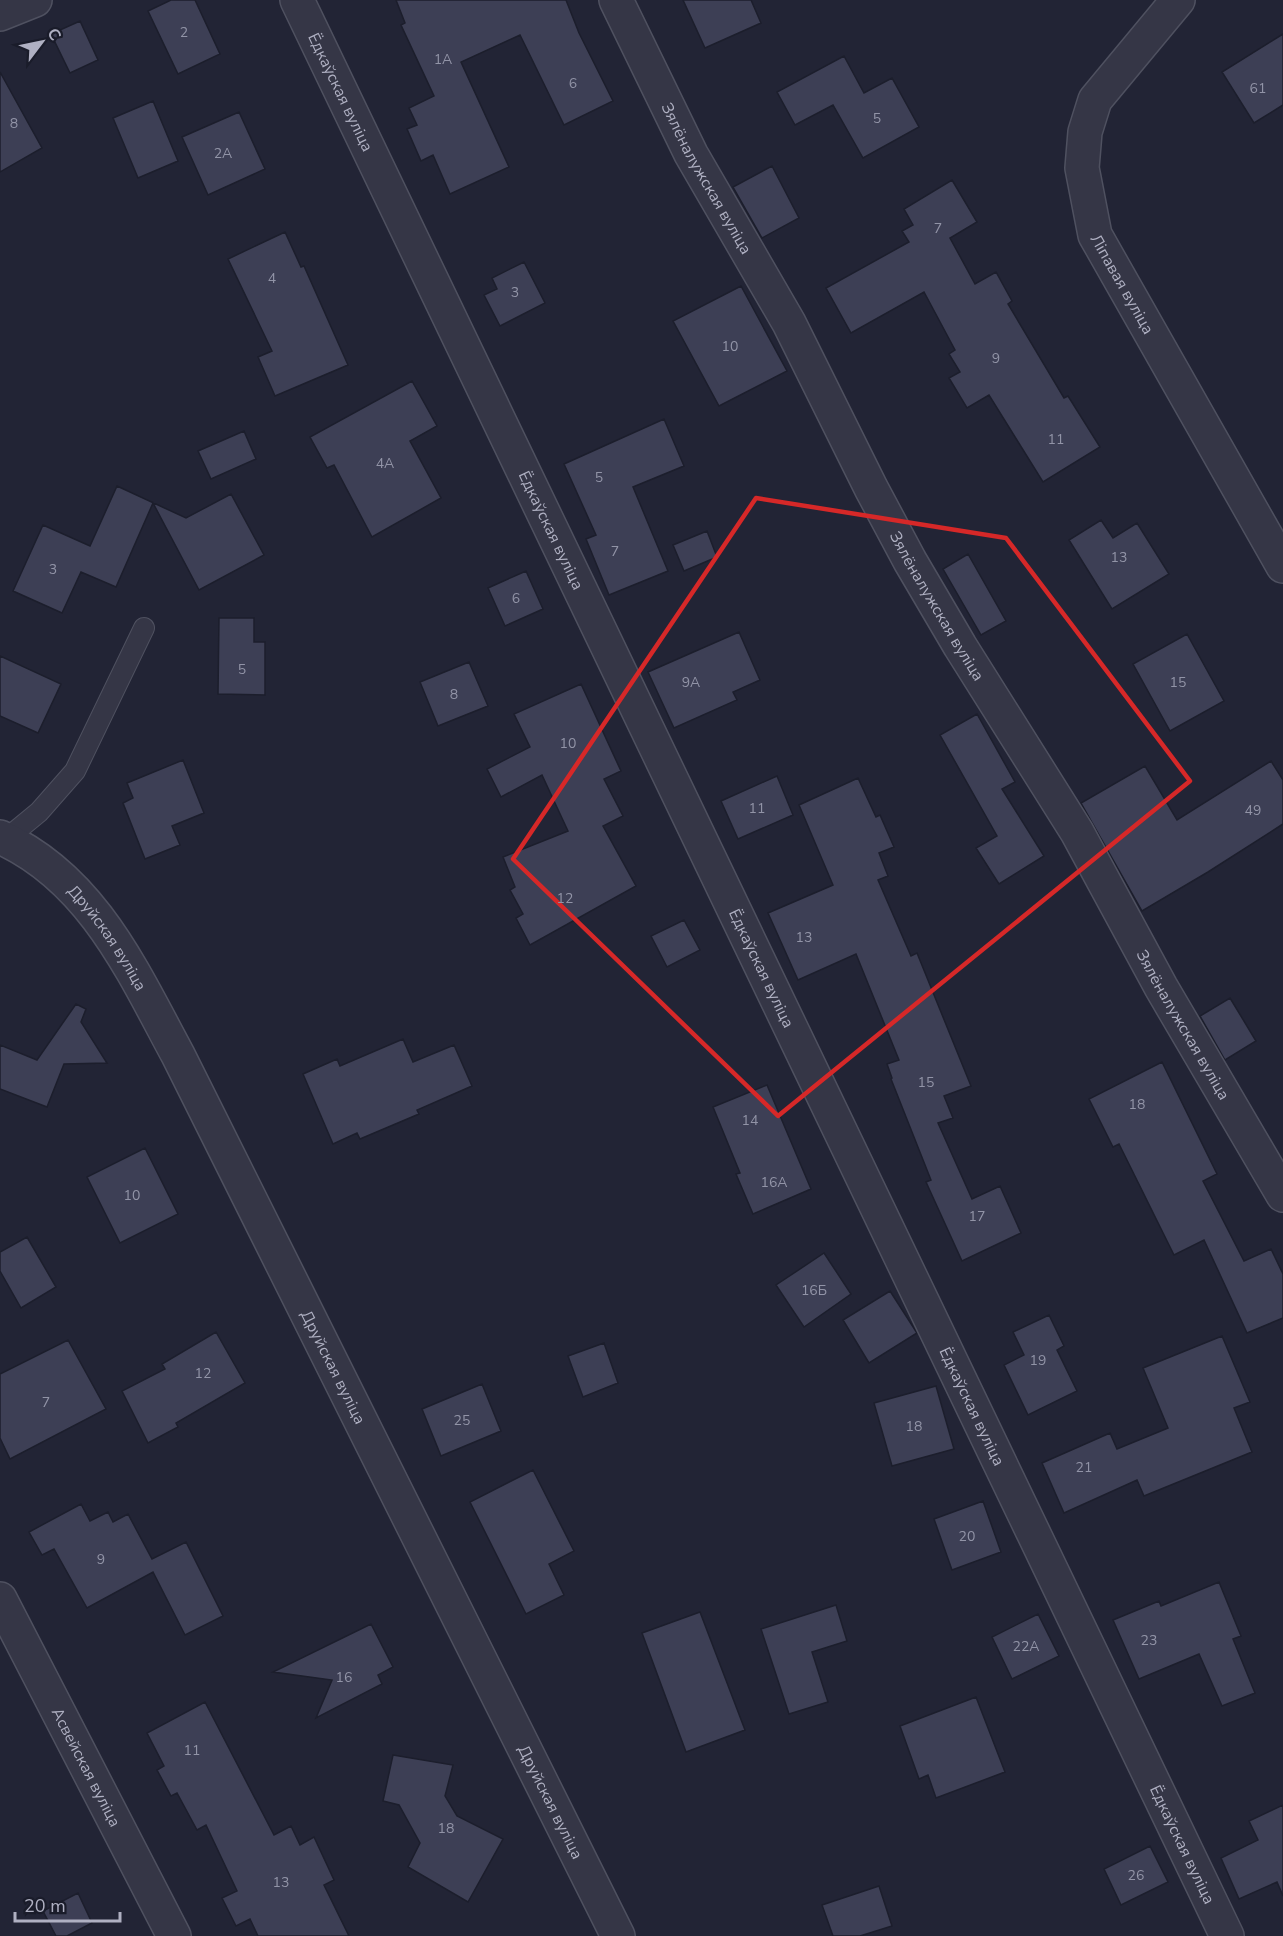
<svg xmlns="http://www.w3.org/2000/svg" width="1283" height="1936" font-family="'Nunito Sans',sans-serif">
  <rect width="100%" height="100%" fill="#222435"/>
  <path fill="#3d3f55" stroke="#1c1e2c" stroke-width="1.5" d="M171,0H195L220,54L178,74L148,11Z
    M396,0H566L579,33L613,101L564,125L520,35L461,62L509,167L450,194L433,155L421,161L407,129L417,125L409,108L434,96L401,25L405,23Z
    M683,0H751L761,23L705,48Z
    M80,21L98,60L70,73L51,34Z
    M1283,34V105L1254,123L1222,72Z
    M844,56L864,93L892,78L919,127L863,158L833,105L795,125L777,92Z
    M0,72L42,148L0,172Z
    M153,101L178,161L138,178L113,118Z
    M239,112L265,169L208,195L182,137Z
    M772,166L799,218L762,238L733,187Z
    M952,180L977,222L950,238L975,284L996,272L1012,301L1008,304L1064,398L1068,396L1100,447L1043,482L989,395L967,408L949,378L960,372L949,354L955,350L924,292L851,333L826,288L909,242L902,231L913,225L904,209Z
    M285,232L301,267L304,266L348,365L275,396L258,357L272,351L228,259Z
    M524,262L545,303L500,326L484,295L497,289L492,278Z
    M741,286L787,371L719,406L673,321Z
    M412,381L437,426L410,441L441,498L372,537L334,465L327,468L310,437Z
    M664,419L684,466L633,487L668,571L609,595L586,539L596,535L564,464Z
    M244,431L256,459L211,479L198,451Z
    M117,486L186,518L231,494L264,555L199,590L153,503L116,587L81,572L62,613L13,591L43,525L90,546Z
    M1101,520L1113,538L1137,523L1169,574L1112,609L1069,540Z
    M707,531L717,557L684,571L673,545Z
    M968,554L1006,621L981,635L943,569Z
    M526,571L543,609L505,626L488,588Z
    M219,618H254V642H265V695L218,694Z
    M739,632L760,680L733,692L737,700L674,728L648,672Z
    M1187,634L1224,701L1170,731L1133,664Z
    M0,656L61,684L38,733L0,716Z
    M469,662L488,706L438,726L420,682Z
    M581,684L621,771L604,779L623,816L603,826L636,886L530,945L516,918L523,914L510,890L515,887L503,857L568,831L542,775L501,797L487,769L530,747L514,714Z
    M977,714L1015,782L1002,789L1044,856L999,884L976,848L997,836L940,735Z
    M183,760L204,813L172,826L180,845L145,859L123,803L133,798L127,783Z
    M1271,761L1283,780V824L1208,872L1142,911L1081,803L1145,766L1177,820Z
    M777,776L793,815L738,839L721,801Z
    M858,778L876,817L880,815L894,847L879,853L888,876L878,880L911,956L917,953L971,1086L944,1096L953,1118L938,1123L972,1199L1000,1186L1021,1233L962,1261L926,1182L931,1180L891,1079L892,1078L887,1064L899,1060L856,954L798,980L768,913L833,885L799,805Z
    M684,920L700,950L667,967L651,936Z
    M1230,998L1256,1041L1225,1060L1200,1016Z
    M76,1004L86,1009L81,1022L107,1063L64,1064L47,1107L0,1089V1045L37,1060Z
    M403,1039L413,1062L454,1045L472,1086L417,1110L419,1114L360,1139L357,1133L333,1144L303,1074L337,1059L340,1066Z
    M1162,1062L1217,1174L1203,1181L1244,1261L1271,1249L1283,1274V1318L1247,1333L1204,1240L1174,1255L1119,1144L1113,1147L1089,1099Z
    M767,1085L811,1189L753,1214L736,1174L740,1173L713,1107Z
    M145,1148L178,1214L120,1243L87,1177Z
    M27,1237L56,1287L21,1308L0,1271V1252Z
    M824,1253L851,1294L804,1327L776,1285Z
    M890,1291L917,1333L869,1363L843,1320Z
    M1049,1315L1064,1346L1057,1350L1077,1391L1028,1415L1004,1365L1024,1355L1013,1332Z
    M216,1332L245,1383L176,1423L178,1427L148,1443L122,1391L165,1369L162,1364Z
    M1222,1336L1250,1402L1234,1408L1252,1452L1144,1496L1137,1480L1064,1513L1042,1463L1110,1433L1117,1449L1168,1428L1143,1368Z
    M68,1340L106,1409L10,1459L0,1438V1374Z
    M604,1343L618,1383L583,1397L568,1356Z
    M482,1384L501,1431L441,1456L422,1409Z
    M936,1386L954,1449L892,1466L874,1403Z
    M533,1470L574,1551L549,1564L564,1595L526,1614L470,1502Z
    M983,1501L1001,1552L952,1570L934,1519Z
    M81,1504L90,1521L108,1512L113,1522L128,1514L152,1559L186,1542L223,1616L185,1635L153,1572L87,1608L54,1549L42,1555L29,1532Z
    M1219,1582L1241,1636L1233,1639L1255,1693L1222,1706L1199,1654L1139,1679L1113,1620L1159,1601L1161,1606Z
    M836,1605L847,1641L812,1652L828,1702L789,1714L761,1629Z
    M700,1612L745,1730L686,1752L642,1633Z
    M1038,1614L1059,1656L1012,1679L992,1637Z
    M371,1624L393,1667L378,1675L382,1684L316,1718L332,1680L273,1672Z
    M976,1697L1005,1772L936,1798L928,1775L919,1779L900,1726Z
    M205,1702L274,1835L291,1826L300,1845L314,1837L334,1880L324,1885L349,1936H258L250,1919L236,1926L222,1898L237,1891L206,1825L197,1830L177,1793L171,1796L157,1770L164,1766L147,1733Z
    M393,1755L453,1765L445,1796L457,1816L503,1839L468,1902L408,1867L420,1843L399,1805L383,1801Z
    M1283,1805V1896L1277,1882L1239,1899L1221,1858L1258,1840L1249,1821Z
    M1150,1846L1168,1882L1121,1905L1104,1869Z
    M879,1886L892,1926L860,1936H833L822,1905Z
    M78,1893L92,1923L67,1936H56L43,1911Z"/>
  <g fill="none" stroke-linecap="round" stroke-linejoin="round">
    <defs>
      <path id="lane" d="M5,840L39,812L75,771L144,628"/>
      <g id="street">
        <path id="s1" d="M297,0L1227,1936"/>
        <path id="s2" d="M616,0L691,154L789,323L871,488L910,561L960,646L1077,832L1161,987L1283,1195"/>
        <path id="s3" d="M1178,0L1095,100L1085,132L1082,168L1095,235L1283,566"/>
        <path d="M0,14L35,0"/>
        <path id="s4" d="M0,837C92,878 133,972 178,1055L618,1936"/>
        <path id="s5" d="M0,1599L174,1936"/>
      </g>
    </defs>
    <use href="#lane" stroke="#4f5160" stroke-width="22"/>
    <use href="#street" stroke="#4f5160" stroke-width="36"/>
    <use href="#lane" stroke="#353646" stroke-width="20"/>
    <use href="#street" stroke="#353646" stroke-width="33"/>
  </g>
  <path fill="none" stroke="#d62828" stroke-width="4.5" stroke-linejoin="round" d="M756,498L1006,538L1190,781L778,1116L513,859Z"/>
  <g text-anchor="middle" stroke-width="4.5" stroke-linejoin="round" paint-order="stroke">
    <g font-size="14" fill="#9294a7">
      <text x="184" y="37">2</text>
      <text x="443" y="64">1А</text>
      <text x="573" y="88">6</text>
      <text x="1258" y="93">61</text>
      <text x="877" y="123">5</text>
      <text x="14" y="128">8</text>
      <text x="223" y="158">2А</text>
      <text x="938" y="233">7</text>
      <text x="272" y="283">4</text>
      <text x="515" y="297">3</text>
      <text x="730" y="351">10</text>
      <text x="996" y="363">9</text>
      <text x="1056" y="444">11</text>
      <text x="385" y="468">4А</text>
      <text x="599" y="482">5</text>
      <text x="615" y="556">7</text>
      <text x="1119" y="562">13</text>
      <text x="53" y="574">3</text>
      <text x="516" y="603">6</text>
      <text x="242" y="674">5</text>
      <text x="691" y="687">9А</text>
      <text x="1178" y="687">15</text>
      <text x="454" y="699">8</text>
      <text x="568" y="748">10</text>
      <text x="757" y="813">11</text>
      <text x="1253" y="815">49</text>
      <text x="565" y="903">12</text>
      <text x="804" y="942">13</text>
      <text x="926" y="1087">15</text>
      <text x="1137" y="1109">18</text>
      <text x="750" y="1125">14</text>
      <text x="774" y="1187">16А</text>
      <text x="132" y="1200">10</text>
      <text x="977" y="1221">17</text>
      <text x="814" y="1295">16Б</text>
      <text x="1038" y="1365">19</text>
      <text x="203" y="1378">12</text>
      <text x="46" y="1407">7</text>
      <text x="462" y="1425">25</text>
      <text x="914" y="1431">18</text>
      <text x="1084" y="1472">21</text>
      <text x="967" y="1541">20</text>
      <text x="101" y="1564">9</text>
      <text x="1149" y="1645">23</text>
      <text x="1026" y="1651">22А</text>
      <text x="344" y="1682">16</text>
      <text x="192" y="1755">11</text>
      <text x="446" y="1833">18</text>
      <text x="1136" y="1880">26</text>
      <text x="281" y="1887">13</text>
    </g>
    <g font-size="16" fill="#afb0c2" stroke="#1a1c2a">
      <text dy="6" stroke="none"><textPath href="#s1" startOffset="102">Ёдкаўская вуліца</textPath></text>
      <text dy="6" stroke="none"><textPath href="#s2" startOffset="200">Зялёналужская вуліца</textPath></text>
      <text dy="6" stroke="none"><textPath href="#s3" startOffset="324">Ліпавая вуліца</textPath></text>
      <text dy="6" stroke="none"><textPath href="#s1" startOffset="588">Ёдкаўская вуліца</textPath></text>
      <text dy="6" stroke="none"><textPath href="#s2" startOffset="686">Зялёналужская вуліца</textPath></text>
      <text dy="6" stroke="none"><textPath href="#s4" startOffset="150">Друйская вуліца</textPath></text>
      <text dy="6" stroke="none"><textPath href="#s1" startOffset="1074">Ёдкаўская вуліца</textPath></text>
      <text dy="6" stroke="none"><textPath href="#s2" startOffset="1172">Зялёналужская вуліца</textPath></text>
      <text dy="6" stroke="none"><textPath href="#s4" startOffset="636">Друйская вуліца</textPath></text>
      <text dy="6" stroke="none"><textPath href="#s1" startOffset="1560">Ёдкаўская вуліца</textPath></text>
      <text dy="6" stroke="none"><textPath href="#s5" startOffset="189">Асвейская вуліца</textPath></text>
      <text dy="6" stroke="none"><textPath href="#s4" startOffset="1122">Друйская вуліца</textPath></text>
      <text dy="6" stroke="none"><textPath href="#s1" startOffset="2046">Ёдкаўская вуліца</textPath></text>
    </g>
  </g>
  <g transform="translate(42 42) rotate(58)" stroke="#1a1c2a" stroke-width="4.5" paint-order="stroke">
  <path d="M0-4.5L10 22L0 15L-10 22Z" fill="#afb0c2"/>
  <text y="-9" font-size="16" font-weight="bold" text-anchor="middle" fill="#afb0c2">С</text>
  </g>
  <path d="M15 1912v9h105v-9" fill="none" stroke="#afb0c2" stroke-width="3"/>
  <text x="24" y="1912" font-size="18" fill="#afb0c2" stroke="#1a1c2a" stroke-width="4.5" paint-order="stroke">20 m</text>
</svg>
